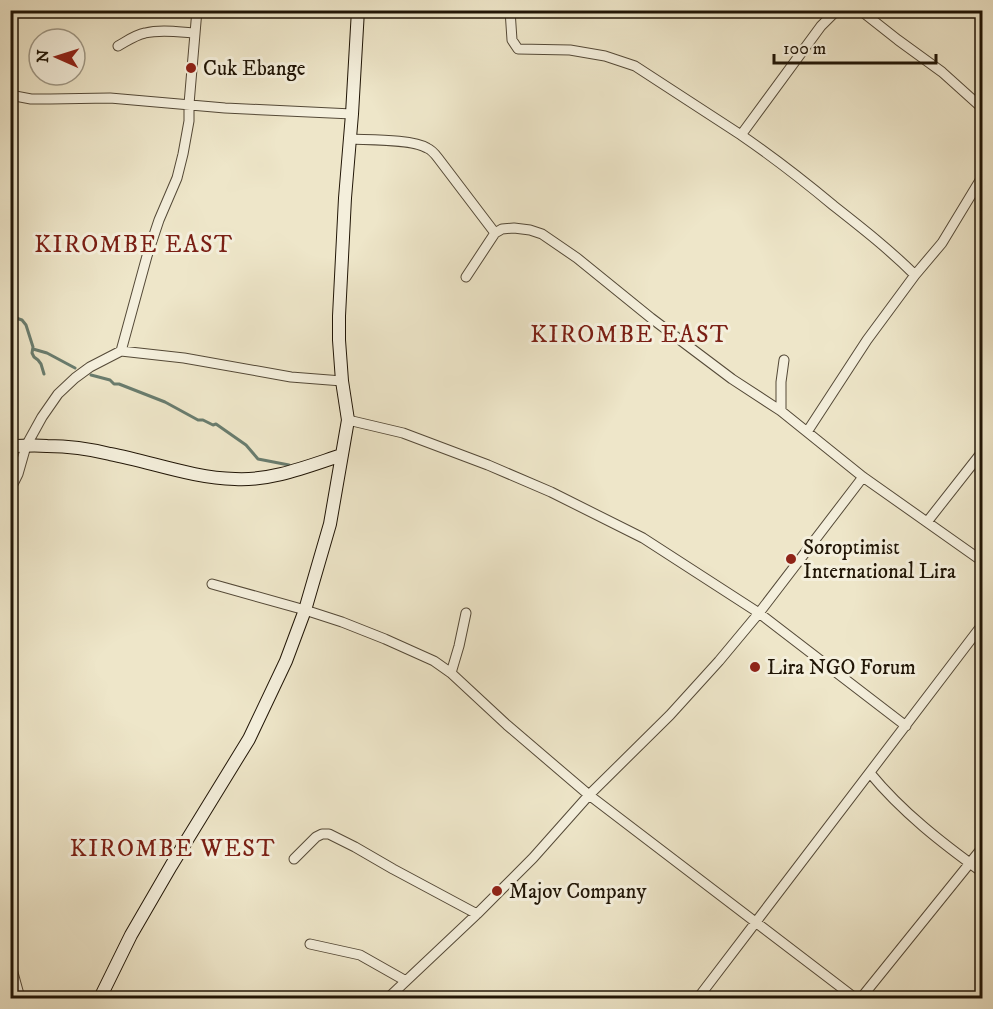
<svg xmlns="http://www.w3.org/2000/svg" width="993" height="1009" font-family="'IM FELL DW Pica',serif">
  <rect width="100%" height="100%" fill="#eee6c9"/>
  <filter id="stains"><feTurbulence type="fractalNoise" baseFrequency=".00333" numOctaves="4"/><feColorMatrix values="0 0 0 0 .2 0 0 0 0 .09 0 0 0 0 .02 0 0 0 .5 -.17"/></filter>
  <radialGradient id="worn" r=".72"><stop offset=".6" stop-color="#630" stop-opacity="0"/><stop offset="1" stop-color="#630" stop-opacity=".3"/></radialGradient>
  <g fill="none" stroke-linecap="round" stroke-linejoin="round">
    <path stroke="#697c6e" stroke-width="3" d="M10,316L22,320L26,325L33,347L32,353L34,357L38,360L41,364L44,374
      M33,349L47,353L75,368
      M91,375L110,380L114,384H119L165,402L198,420H203L213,425L216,424L246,445L258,459L289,465"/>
    <defs>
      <path id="street" d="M510,10L512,40L518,49L570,50L605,56L635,66L741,135L821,26L837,10
        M860,10L898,40L942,72L982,108
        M118,46C127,41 135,35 145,33C161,29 179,32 195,33
        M10,95L31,99H50L110,98L225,108L352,114
        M741,135C773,157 804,181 834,206C862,228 890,250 915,275
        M350,139C368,140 413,139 427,148C432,150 435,154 438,158L495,233
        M466,277L495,233L502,229L514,228L530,230L542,234L577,258L651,318L732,379L781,411L863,477L982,561
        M121,351L147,256L159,220L177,178L183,154L189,121V104L197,10
        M781,411V382L784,360
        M348,420L403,433L488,465L551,492L643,538L759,613L906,726
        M807,432L867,340L915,275L942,243L982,177
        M10,490L18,474L26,446L42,417L58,394L75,378L90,367L121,351L184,358L291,377L342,381
        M927,522L982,452
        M212,584L305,610L342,622L385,639L434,661L451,673L507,725L589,795L855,998
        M451,673L459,646L466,613
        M870,773C902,812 942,843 982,872
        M294,859L316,837L322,834H329L355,847L393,869L477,914
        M310,944L360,955L406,981
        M10,962L20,998
        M388,998L477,914L533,858L589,795L670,715L719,661L759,613L863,477
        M698,998L982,625
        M861,998L982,848"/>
      <path id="secondary" d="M10,446C23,446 35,445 47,446C68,446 90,449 110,454C152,462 193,478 235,479C272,481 308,466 342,455
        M100,998L131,935L171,866L249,739L286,661L305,610L330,524L348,420L342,381L339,340V316L345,198L352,114L358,10"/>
    </defs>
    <use href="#street" stroke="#544937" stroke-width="11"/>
    <use href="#secondary" stroke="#201506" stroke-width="14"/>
    <use href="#street" stroke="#f4efdc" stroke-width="9"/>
    <use href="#secondary" stroke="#f4efdc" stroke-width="12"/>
  </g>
  <g fill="#8f2418" stroke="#f4efdc" stroke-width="2">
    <circle cx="191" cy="68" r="6"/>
    <circle cx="791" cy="559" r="6"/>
    <circle cx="755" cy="667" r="6"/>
    <circle cx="497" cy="891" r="6"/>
  </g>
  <g text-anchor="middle" stroke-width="6" stroke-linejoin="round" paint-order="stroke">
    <g font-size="21" fill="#201506" stroke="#f4efdc" text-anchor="start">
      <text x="203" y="75">Cuk Ebange</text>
      <text x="803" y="554">Soroptimist<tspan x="803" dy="24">International Lira</tspan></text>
      <text x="767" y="674">Lira NGO Forum</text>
      <text x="509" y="898">Majov Company</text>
    </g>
    <g font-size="24" letter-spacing="1.5" fill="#7a1f14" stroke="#f4efdc">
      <text x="134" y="252">KIROMBE EAST</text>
      <text x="630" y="342">KIROMBE EAST</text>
      <text x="173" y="856">KIROMBE WEST</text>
    </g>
  </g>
  <rect width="993" height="1009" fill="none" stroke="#eee6c9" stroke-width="36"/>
  <rect x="12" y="12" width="969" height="985" fill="none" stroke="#201506" stroke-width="3"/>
  <rect x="18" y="18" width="957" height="973" fill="none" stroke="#201506" stroke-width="1.5"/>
  <g transform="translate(57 57) rotate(273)"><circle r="28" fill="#f4efdc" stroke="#9f9886" stroke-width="1.5"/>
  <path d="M0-4.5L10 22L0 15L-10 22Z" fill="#8f2418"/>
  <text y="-9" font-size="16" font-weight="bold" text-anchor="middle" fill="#201506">N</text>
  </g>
  <path d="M774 54v9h162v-9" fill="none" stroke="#201506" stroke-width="3"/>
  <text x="783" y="54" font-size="18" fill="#201506" stroke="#f4efdc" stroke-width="4.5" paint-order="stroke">100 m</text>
  <rect width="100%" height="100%" filter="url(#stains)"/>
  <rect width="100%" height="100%" fill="url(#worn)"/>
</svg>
